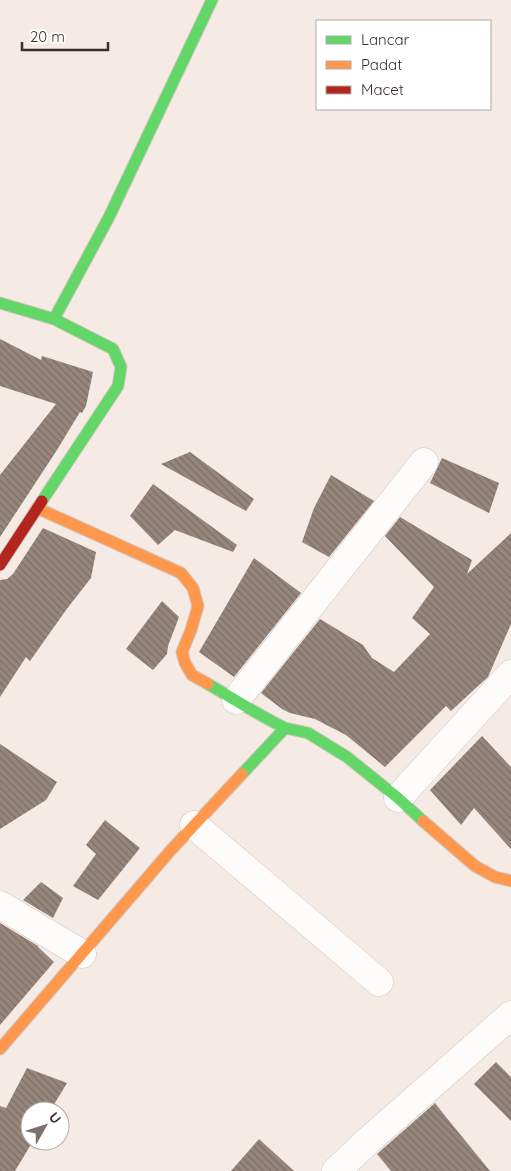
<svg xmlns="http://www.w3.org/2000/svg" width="511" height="1171" font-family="Quicksand,sans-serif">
  <defs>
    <pattern id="building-back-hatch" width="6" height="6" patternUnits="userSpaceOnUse" patternTransform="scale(1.25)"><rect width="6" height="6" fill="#96867c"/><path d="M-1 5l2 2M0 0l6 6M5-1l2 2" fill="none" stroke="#7b6e66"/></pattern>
  </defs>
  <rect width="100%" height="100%" fill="#f5eae4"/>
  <path fill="url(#building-back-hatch)" d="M0,339L41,360L42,356L93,372L86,406L82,413L80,412L57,450L0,537V475L56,404L0,386Z
    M190,452L254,499L246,511L161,464Z
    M442,458L499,483L489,513L430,483Z
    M331,475L374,501L329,557L302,542L314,508Z
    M153,484L237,545L233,552L175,530L158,545L130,516Z
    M400,517L472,560L467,574L511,533V624L488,677L478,686L451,711L446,706L385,767L346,735L315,719L290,713L282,709L261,693L320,619L363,645L372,658L394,672L430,634L412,618L434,587L385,536Z
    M43,528L96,552L91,578L66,610L30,661L26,657L0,697V580L7,579L13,574Z
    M254,558L301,593L234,677L199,652Z
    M162,601L179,617L168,646L167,654L153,670L126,649Z
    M482,736L511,767V849L474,808L461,825L430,790Z
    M0,744L57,782L46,800L0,829Z
    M105,820L140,848L98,900L73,886L96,854L86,845Z
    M41,882L63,898L53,918L23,900Z
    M0,923L38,946V947L54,962L0,1025Z
    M496,1062L511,1077V1121L474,1084Z
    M27,1068L67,1083L50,1111H30V1141H33L15,1171H0V1106L6,1108Z
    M435,1103L446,1117L490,1171H391L377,1154Z
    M259,1139L294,1171H231Z"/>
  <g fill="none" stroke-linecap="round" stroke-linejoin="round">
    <defs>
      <path id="street" d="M236,700L424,462
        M398,798L511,674
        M194,825L379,982
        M0,905L82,954
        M336,1171L369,1140L511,1015"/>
      <path id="fast" d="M0,303L54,319L113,349L121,367L118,386L42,501
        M54,319L109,217L212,0
        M208,684C234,699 258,715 285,728
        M242,774L285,728L308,733L347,757L398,798L423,821"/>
      <path id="slow" d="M37,508L181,573L193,588L198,606L191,630L182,652L185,663L192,675L208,684
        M423,821L475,866L495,877L511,881
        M0,1049L171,850L242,774"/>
      <path id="jam" d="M0,565L42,501"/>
    </defs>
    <use href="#street" stroke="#d0c6c1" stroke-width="29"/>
    <use href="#fast" stroke="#d0c6c1" stroke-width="13"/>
    <use href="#slow" stroke="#d0c6c1" stroke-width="13"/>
    <use href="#jam" stroke="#d0c6c1" stroke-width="13"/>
    <use href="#street" stroke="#fefcfb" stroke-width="28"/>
    <use href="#fast" stroke="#63d668" stroke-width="11"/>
    <use href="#slow" stroke="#ff974d" stroke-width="11"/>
    <use href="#jam" stroke="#b3261e" stroke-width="11"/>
  </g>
  <rect x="316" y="20" width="175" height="90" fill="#ffffff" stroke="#b0aba9"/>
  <rect x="326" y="36" width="25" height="8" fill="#63d668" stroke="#b0aba9"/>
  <text x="361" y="45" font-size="15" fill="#392e29">Lancar</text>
  <rect x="326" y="61" width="25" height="8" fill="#ff974d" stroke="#b0aba9"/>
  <text x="361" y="70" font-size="15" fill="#392e29">Padat</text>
  <rect x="326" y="86" width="25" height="8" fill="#b3261e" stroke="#b0aba9"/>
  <text x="361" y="95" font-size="15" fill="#392e29">Macet</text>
  <g transform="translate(45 1126) rotate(51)"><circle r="24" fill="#ffffff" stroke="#b0aba9"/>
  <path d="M0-4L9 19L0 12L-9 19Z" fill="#7b706a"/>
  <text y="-8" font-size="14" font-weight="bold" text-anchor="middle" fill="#392e29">U</text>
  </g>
  <path d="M22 42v8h86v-8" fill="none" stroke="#392e29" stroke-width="2.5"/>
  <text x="30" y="42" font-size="15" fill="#392e29" stroke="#ffffff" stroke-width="4" paint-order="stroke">20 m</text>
</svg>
